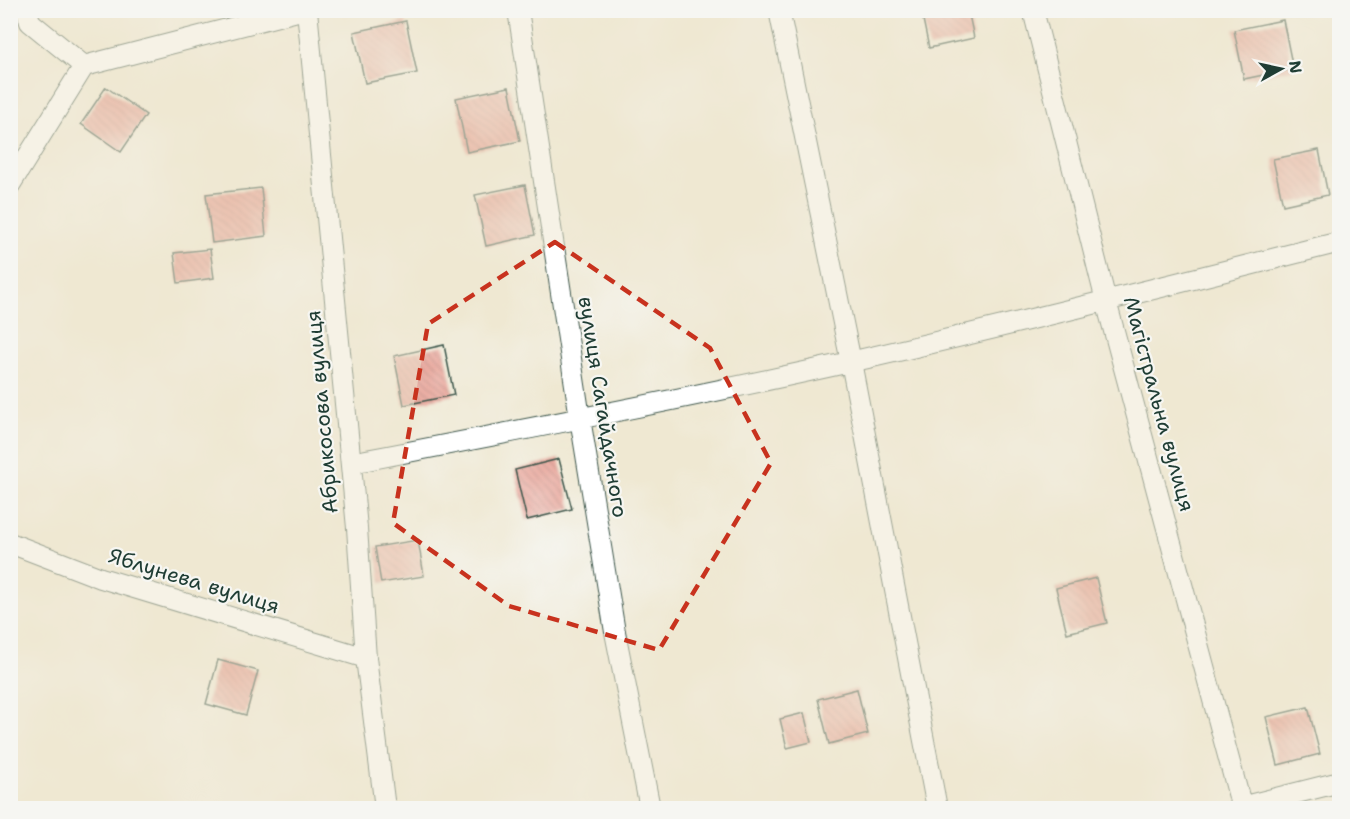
<svg xmlns="http://www.w3.org/2000/svg" width="1350" height="819" font-family="'Shantell Sans',sans-serif">
  <defs>
    <pattern id="building-back-hatch" width="6" height="6" patternUnits="userSpaceOnUse" patternTransform="scale(1.5)"><rect width="6" height="6" fill="#e79386"/><path d="M-1 5l2 2M0 0l6 6M5-1l2 2" fill="none" stroke="#bb796e"/></pattern>
  </defs>
  <rect width="100%" height="100%" fill="#f6f6f2"/>
  <filter id="ink" filterUnits="userSpaceOnUse"><feTurbulence type="fractalNoise" baseFrequency=".0167" numOctaves="2"/><feDisplacementMap in="SourceGraphic" scale="12" xChannelSelector="R" yChannelSelector="G"/><feConvolveMatrix kernelMatrix="1 2 1 2 8 2 1 2 1" color-interpolation-filters="sRGB"/></filter>
  <filter id="wash" filterUnits="userSpaceOnUse"><feTurbulence type="fractalNoise" baseFrequency=".008" numOctaves="4" result="noise"/><feDisplacementMap in="SourceGraphic" scale="24" xChannelSelector="R" yChannelSelector="G"/><feGaussianBlur stdDeviation="1.35" result="paint"/><feColorMatrix in="noise" values="0 0 0 0 0 0 0 0 0 0 0 0 0 0 0 0 0 1.4 0 .05"/><feComposite in="paint" operator="in"/></filter>
  <g filter="url(#wash)">
    <rect width="100%" height="100%" fill="#efe8d2"/>
    <g id="blocks">
      <path fill="url(#building-back-hatch)" d="M921,10H968L974,38L929,48Z
        M1283,20L1293,69L1244,79L1234,30Z
        M406,21L417,73L365,83L354,32Z
        M106,87L146,115L121,152L81,124Z
        M509,87L520,141L467,152L456,98Z
        M1319,150L1328,195L1283,205L1273,159Z
        M525,185L535,235L486,246L475,195Z
        M261,188L266,236L212,243L206,194Z
        M210,249L214,278L178,283L174,253Z
        M444,345L454,395L404,405L394,356Z
        M559,459L572,509L527,520L515,470Z
        M418,540L424,576L381,583L375,547Z
        M1096,578L1107,623L1067,633L1056,588Z
        M218,660L258,671L246,715L206,704Z
        M857,689L868,734L829,744L818,699Z
        M1308,707L1320,754L1278,765L1266,717Z
        M804,713L811,742L787,748L780,719Z"/>
    </g>
  </g>
  <g filter="url(#ink)">
    <use href="#blocks" fill-opacity="0" stroke="#3e574c" stroke-width="1.5"/>
    <g fill="none" stroke-linecap="round" stroke-linejoin="round">
      <defs>
        <path id="minor" d="M27,10L30,22L84,66
          M307,10L357,528L366,658L385,808
          M518,10L580,418L615,632L650,808
          M779,10L851,362L937,808
          M1033,10L1106,301L1242,808
          M10,185L84,66L301,10
          M351,463C517,431 684,399 850,362C1014,325 1177,283 1340,242
          M10,543L101,578L366,658
          M1237,808L1340,782"/>
      </defs>
      <use href="#minor" stroke="#3e574c" stroke-width="22"/>
      <use href="#minor" stroke="#fff" stroke-width="20"/>
    </g>
  </g>
  <path d="M0 0H1350V819H0ZM555,242L710,348L771,463L659,650L509,606L393,523L428,324Z" fill="#efe8d2" fill-opacity=".55" fill-rule="evenodd"/>
  <path fill="none" stroke="#c8321e" stroke-width="4.5" stroke-dasharray="12 8" stroke-linejoin="round" d="M555,242L710,348L771,463L659,650L509,606L393,523L428,324Z"/>
  <g text-anchor="middle" stroke-width="4.5" stroke-linejoin="round" paint-order="stroke">
    <g font-size="21" fill="#1f3d34" stroke="#f6f6f2">
      <text transform="translate(1159 404) rotate(75)" y="7">Магістральна вулиця</text>
      <text transform="translate(603 407) rotate(81)" y="7">вулиця Сагайдачного</text>
      <text transform="translate(322 412) rotate(-95)" y="7">Абрикосова вулиця</text>
      <text transform="translate(194 581) rotate(17)" y="7">Яблунева вулиця</text>
    </g>
  </g>
  <rect width="1350" height="819" fill="none" stroke="#f6f6f2" stroke-width="36"/>
  <g transform="translate(1281 69) rotate(82)" stroke="#f6f6f2" stroke-width="4.5" paint-order="stroke">
  <path d="M0-4.5L10 22L0 15L-10 22Z" fill="#1f3d34"/>
  <text y="-9" font-size="16" font-weight="bold" text-anchor="middle" fill="#1f3d34">N</text>
  </g>
</svg>
